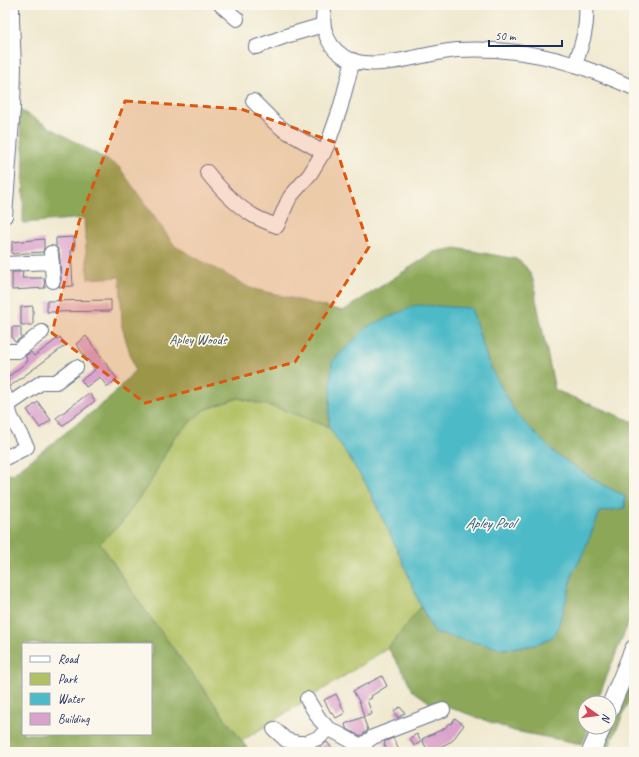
<svg xmlns="http://www.w3.org/2000/svg" width="639" height="757" font-family="Caveat,sans-serif">
  <rect width="100%" height="100%" fill="#fbf7ec"/>
  <filter id="ink" filterUnits="userSpaceOnUse"><feTurbulence type="fractalNoise" baseFrequency=".025" numOctaves="2"/><feDisplacementMap in="SourceGraphic" scale="8" xChannelSelector="R" yChannelSelector="G"/><feConvolveMatrix kernelMatrix="1 2 1 2 8 2 1 2 1" color-interpolation-filters="sRGB"/></filter>
  <filter id="wash" filterUnits="userSpaceOnUse"><feTurbulence type="fractalNoise" baseFrequency=".012" numOctaves="4" result="noise"/><feDisplacementMap in="SourceGraphic" scale="16" xChannelSelector="R" yChannelSelector="G"/><feGaussianBlur stdDeviation="0.9" result="paint"/><feColorMatrix in="noise" values="0 0 0 0 0 0 0 0 0 0 0 0 0 0 0 0 0 1.4 0 .05"/><feComposite in="paint" operator="in"/></filter>
  <g filter="url(#wash)">
    <rect width="100%" height="100%" fill="#f0e9d0"/>
    <path fill="#b1c163" stroke="#667860" d="M238,398L281,409L329,427L366,484L403,562L421,607L388,648L242,741L141,605L100,543L110,531L122,522L151,481L174,437L204,410Z"/>
    <path fill="#8ca759" stroke="#546b5c" fill-rule="evenodd" d="M18,109L119,167L175,246L250,288L343,311L434,252L456,248L516,259C532,269 535,282 536,299L555,390L634,422V609L596,703H585V727H590L582,744L514,731L460,711L429,702L412,690L407,679L388,648L421,607L435,633L504,649L535,645L567,598L573,572L580,560L600,512L625,508V496L601,484L556,454L515,414L489,365L471,308L332,362L329,427L281,409L238,398L204,410L174,437L151,481L122,522L100,543L141,605L250,752H5V475L13,474L110,398L135,370L122,327L120,277L88,279L84,218L23,223L24,156ZM23,644H151V734H23Z
      M634,674V689L607,752H602Z"/>
    <path fill="#4dbac7" stroke="#347492" d="M416,305L471,308L489,365L516,414L556,454L601,484L625,496V508L600,512L580,560L573,572L567,598L556,633L552,637L535,645L504,649L435,633L421,607L403,562L366,484L329,427L332,362L367,327Z"/>
    <g id="blocks">
      <path fill="#dba2cb" d="M74,237L75,250L71,251L73,286L59,287L61,280L60,261L59,252L58,249L56,247V238Z
        M44,239V248L43,252L12,254V242Z
        M12,272H23L22,278H44L45,288L12,290Z
        M111,300V311L47,312V301Z
        M33,306V325H21V307Z
        M12,327H21V338L15,342L12,338Z
        M86,336L117,379L107,387L100,377L86,387L81,380L95,370L76,344Z
        M60,337L66,345L9,387L8,377L28,361L25,356L31,352L34,356Z
        M89,393L95,401L62,426L56,418Z
        M38,402L51,420L40,428L27,410Z
        M382,676L387,686L371,696L372,698L367,700L372,714L364,717L360,703L353,691Z
        M336,694L345,713L336,718L332,712L331,713L324,700Z
        M400,707L405,713L398,718L394,711Z
        M363,717L368,730L362,735L359,736L346,728L345,724Z
        M455,718L464,725L452,741L430,752H428L422,739L445,728L449,723L451,724Z
        M417,734L421,742L414,746L410,738Z
        M393,738L400,752H388L384,744H385L384,742Z
        M327,742L335,752H313L321,746Z"/>
    </g>
  </g>
  <g filter="url(#ink)">
    <use href="#blocks" fill-opacity="0" stroke="#667086" stroke-width="1"/>
    <g fill="none" stroke-linecap="round" stroke-linejoin="round">
      <defs>
        <path id="minor" d="M221,5L237,19
          M325,5C319,27 328,51 351,60C382,71 425,52 458,50C497,48 538,53 575,65C595,71 615,80 634,88
          M256,47L289,35L323,25
          M575,65C582,44 588,27 586,5
          M253,101L274,122L284,130L324,153
          M207,172C220,189 235,205 254,216C261,220 269,223 277,226L287,203L290,197L310,174L327,146L340,109L353,60
          M5,216L13,108L14,67L12,20V5
          M51,253L53,281
          M5,264L52,262
          M5,351H18L42,332
          M5,395L11,417L27,447L5,458
          M8,405L42,382H56L76,367
          M307,699L320,720L328,728L357,744L367,752
          M274,729L286,740L298,743H306L320,737L328,728
          M360,747L373,737L443,710"/>
        <path id="major" d="M609,710L634,649
          M591,752L602,727"/>
      </defs>
      <use href="#minor" stroke="#667086" stroke-width="16"/>
      <use href="#major" stroke="#667086" stroke-width="20"/>
      <use href="#minor" stroke="#fff" stroke-width="14"/>
      <use href="#major" stroke="#fff" stroke-width="18"/>
    </g>
  </g>
  <path fill="#de5710" fill-opacity="0.2" stroke="#de5710" stroke-width="3" stroke-dasharray="8 5" stroke-linejoin="round" d="M125,101L241,109L334,142L369,247L295,362L145,403L52,333L79,222Z"/>
  <g text-anchor="middle" stroke-width="3.5" stroke-linejoin="round" paint-order="stroke">
    <g font-size="14" fill="#485b60" stroke="#fbf7ec">
      <text x="198" y="344">Apley Woods</text>
    </g>
    <g font-size="15" font-style="italic" fill="#2a597e" stroke="#fbf7ec">
      <text x="490" y="528">Apley Pool</text>
    </g>
  </g>
  <rect width="639" height="757" fill="none" stroke="#fbf7ec" stroke-width="20"/>
  <rect x="22" y="643" width="130" height="92" fill="#fbf7ec" stroke="#a1a7b3"/>
  <rect x="30" y="656" width="20" height="6" fill="#ffffff" stroke="#a1a7b3"/>
  <text x="58" y="663" font-size="12" fill="#1b2f5e">Road</text>
  <rect x="30" y="673" width="20" height="12" fill="#b1c163" stroke="#a1a7b3"/>
  <text x="58" y="683" font-size="12" fill="#1b2f5e">Park</text>
  <rect x="30" y="693" width="20" height="12" fill="#4dbac7" stroke="#a1a7b3"/>
  <text x="58" y="703" font-size="12" fill="#1b2f5e">Water</text>
  <rect x="30" y="713" width="20" height="12" fill="#dba2cb" stroke="#a1a7b3"/>
  <text x="58" y="723" font-size="12" fill="#1b2f5e">Building</text>
  <g transform="translate(597 715) rotate(104)"><circle r="19" fill="#fbf7ec" stroke="#a1a7b3"/>
  <path d="M0-3L7 15L0 10L-7 15Z" fill="#d1495b"/>
  <text y="-6" font-size="11" font-weight="bold" text-anchor="middle" fill="#1b2f5e">N</text>
  </g>
  <path d="M489 40v6h73v-6" fill="none" stroke="#1b2f5e" stroke-width="2"/>
  <text x="495" y="40" font-size="12" fill="#1b2f5e" stroke="#fbf7ec" stroke-width="3" paint-order="stroke">50 m</text>
</svg>
